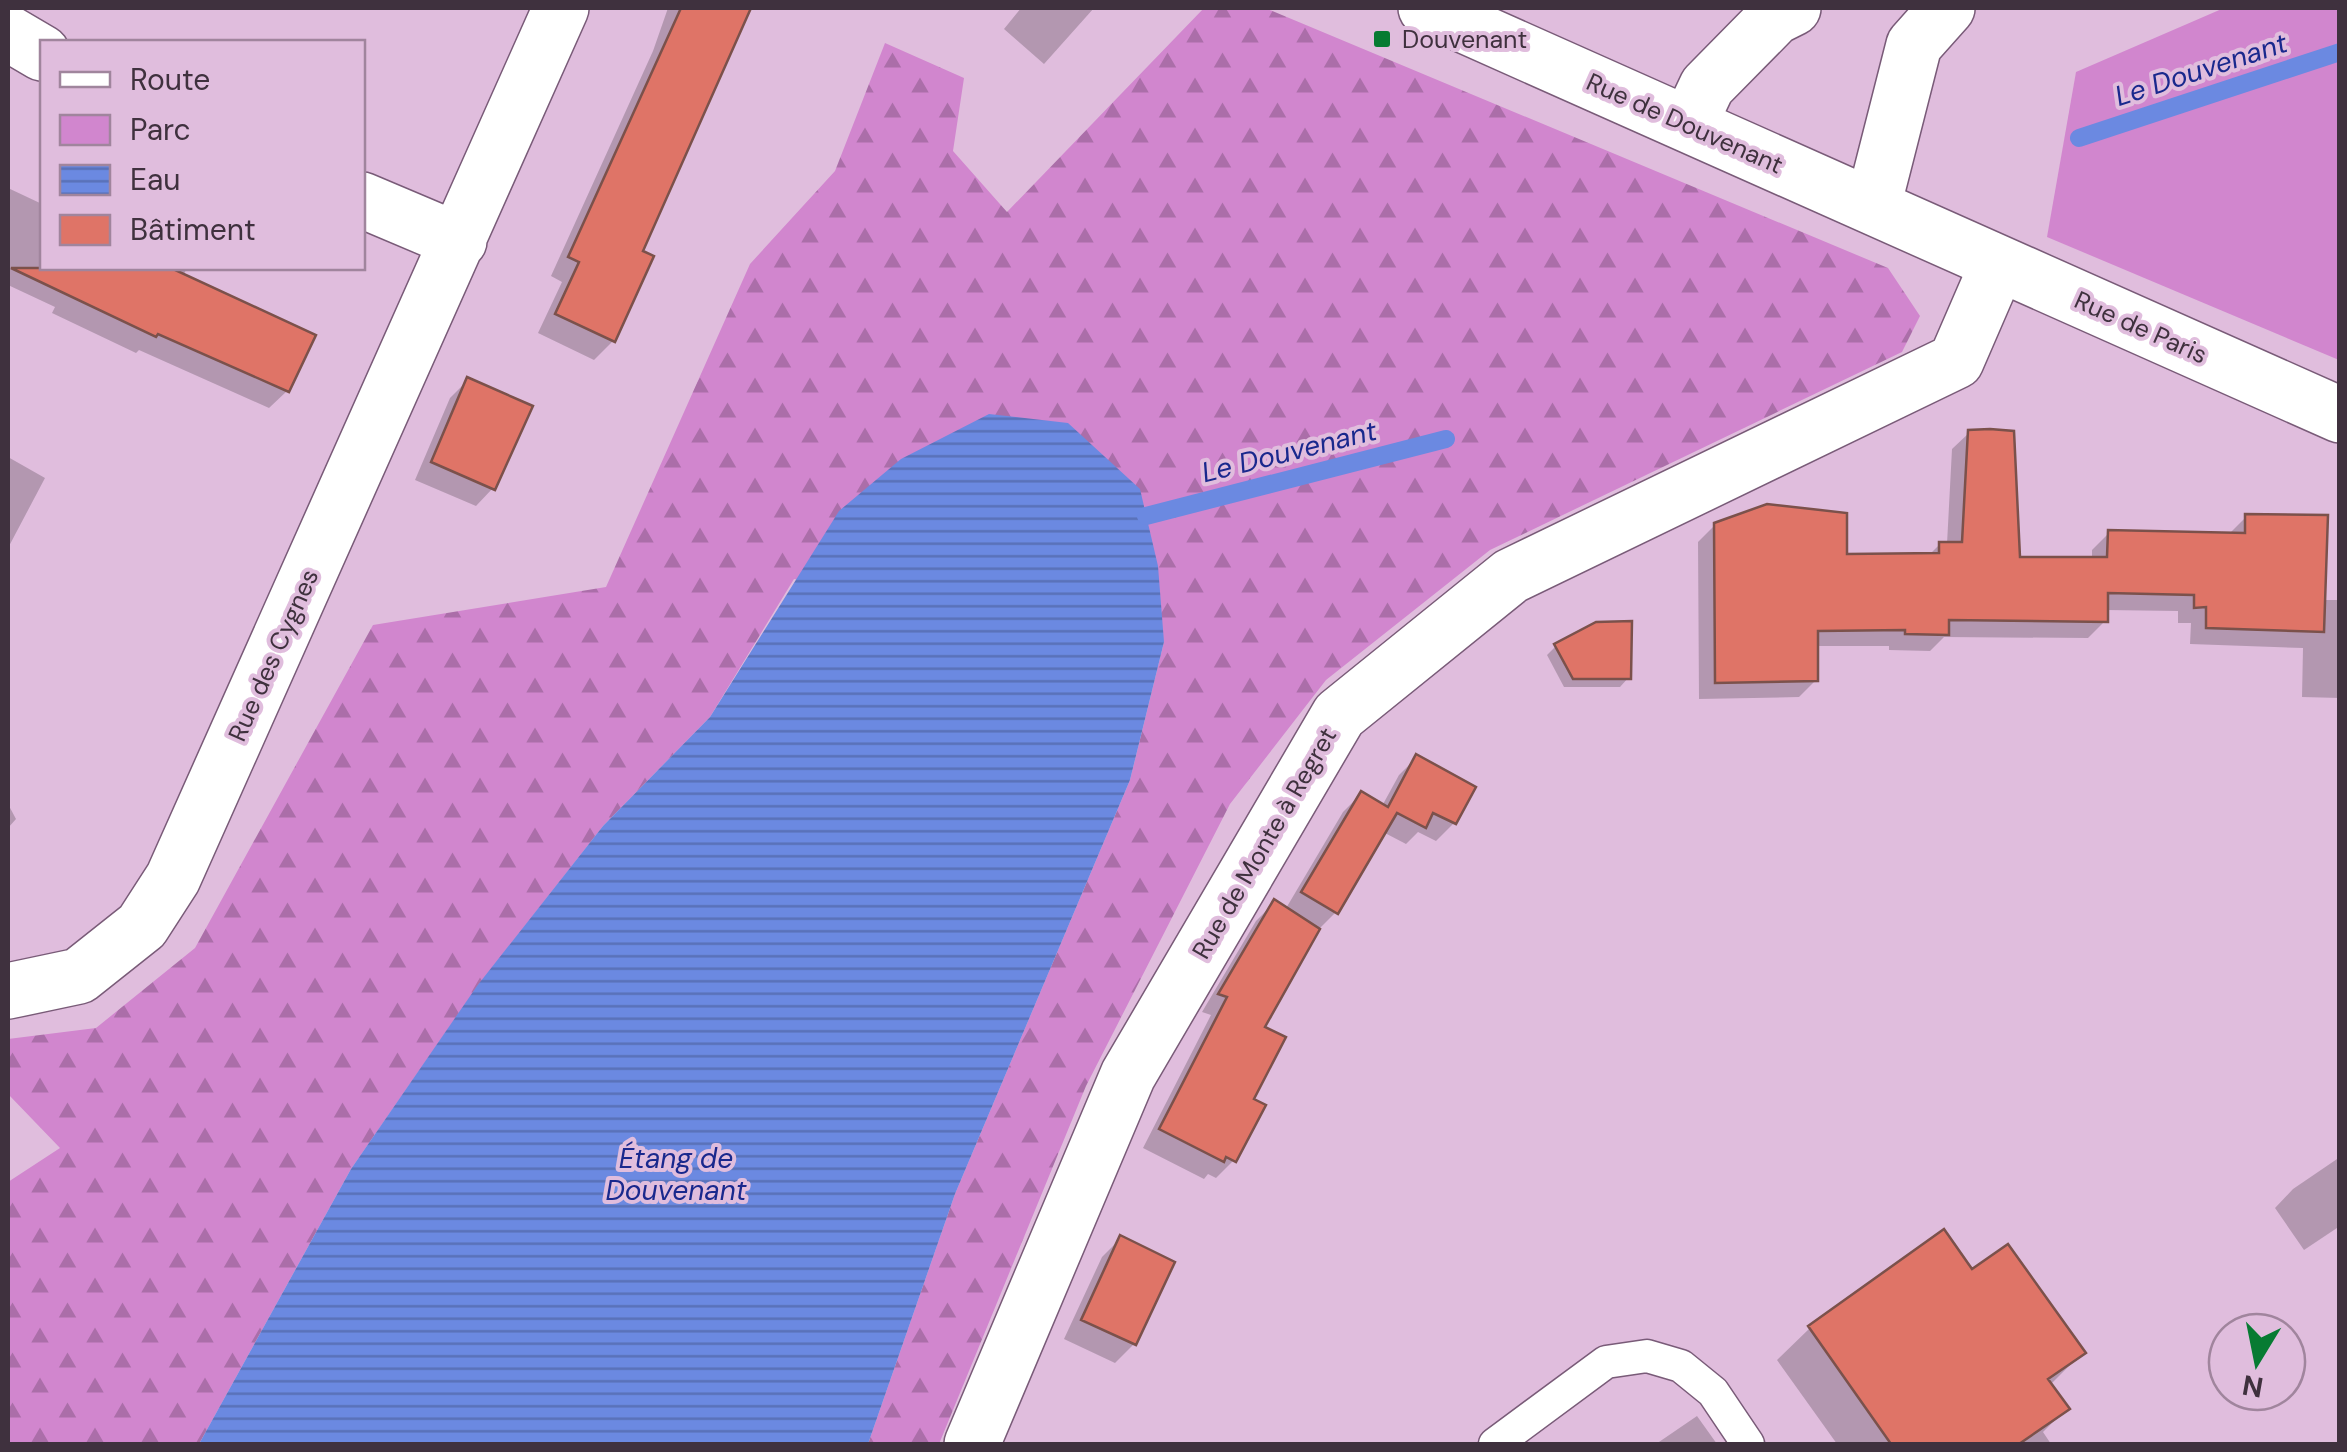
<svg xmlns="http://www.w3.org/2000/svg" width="2347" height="1452" font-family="'DM Sans',sans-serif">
  <defs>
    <pattern id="forest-firs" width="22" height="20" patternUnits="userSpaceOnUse" patternTransform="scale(2.5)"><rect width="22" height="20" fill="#d186ce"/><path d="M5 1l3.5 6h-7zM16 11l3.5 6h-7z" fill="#ab6ea9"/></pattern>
    <pattern id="water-rules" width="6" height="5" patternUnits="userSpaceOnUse" patternTransform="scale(2.5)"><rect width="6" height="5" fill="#6b89e1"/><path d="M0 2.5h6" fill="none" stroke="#5971b8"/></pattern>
  </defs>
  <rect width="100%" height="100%" fill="#e0bddd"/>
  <path fill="#d186ce" d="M2224,8H2339V360L2047,237L2076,72Z"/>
  <path fill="url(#forest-firs)" d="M1204,8H1265L1888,268L1920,316L1902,352L1490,550L1326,680L1230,804L1086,1086L939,1444H868L955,1194L1130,780L1164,642L794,579L710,717L603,826L477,987L351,1169L199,1444H8V1182L60,1148L8,1094V1039L96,1028L195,948L373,625L606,587L750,264L835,171L885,43L964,78L953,151L1007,212Z"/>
  <path fill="url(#water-rules)" d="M989,414L1068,423L1140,489L1158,566L1164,642L1130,780L955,1194L868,1444H199L351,1169L477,986L603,826L710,717L839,511L901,459Z"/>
  <path fill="#0003" d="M668,8L747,10L640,252L613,341L594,360L538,333L562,282L551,276L653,51Z
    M1021,8H1094L1044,64L1004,29Z
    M8,188L42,204V268H187L183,276L287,391L269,408L139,350L136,353L52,313L55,307L8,285Z
    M468,380L493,488L476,506L415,480L450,398Z
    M1970,432L2017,559H2092V550L2109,533L2228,535L2246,517L2323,600H2340V698L2302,697L2303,648L2190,644L2191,623H2178V611L2105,610V621L2088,638L1944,637L1930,651L1889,650V646H1816V680L1799,697L1699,699L1698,542L1715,525L1844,556L1929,555L1940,544H1947L1952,449Z
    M8,457L45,478L8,548Z
    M1556,646L1629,677L1620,687H1564L1547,655Z
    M1417,757L1454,823L1436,841L1418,832L1406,844L1383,832L1336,912L1318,930L1262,1028L1251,1100L1234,1160L1216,1178L1208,1174L1204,1179L1143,1148L1211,1015L1202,1012L1256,921L1274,903L1285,910L1343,812L1361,794L1382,806L1399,775Z
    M8,804L16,819L8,828Z
    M2340,1157V1226L2304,1250L2275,1208L2293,1189Z
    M1121,1238L1134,1344L1115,1363L1064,1339L1102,1257Z
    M1972,1272L2082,1353L2050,1385L2067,1408L2043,1432L2051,1444H1837L1777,1360L1810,1328Z
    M1697,1416L1717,1444H1656Z"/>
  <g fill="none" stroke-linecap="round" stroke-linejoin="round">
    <path stroke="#6b89e1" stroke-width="18" d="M2079,138L2340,52
      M1146,516L1446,439"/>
  </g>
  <path fill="#df7467" stroke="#7b514b" stroke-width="2.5" d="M681,8H751L643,251L654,256L615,342L555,314L579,262L568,257Z
    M11,268H171L316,335L289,392L158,334L156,337Z
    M467,377L533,406L495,490L431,462Z
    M1990,429L2014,431L2020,557H2107L2108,530L2245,533V514L2328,515L2324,632L2206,628V607L2194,608V595L2108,593V622L1949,620V635L1905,634V630L1818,631V681L1715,683L1714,523L1767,504L1847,513V554L1939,553V542H1962L1968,430Z
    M1632,621L1631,679H1573L1554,644L1596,622Z
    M1416,754L1476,787L1456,824L1433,813L1426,828L1397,813L1338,914L1301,892L1361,791L1388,807Z
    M1274,899L1320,929L1265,1027L1286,1037L1254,1099L1266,1105L1236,1162L1226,1157L1224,1162L1159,1129L1227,997L1218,994Z
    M1944,1229L1972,1269L2008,1244L2086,1353L2048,1379L2070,1409L2019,1444H1891L1808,1326Z
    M1120,1235L1175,1262L1136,1345L1081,1320Z"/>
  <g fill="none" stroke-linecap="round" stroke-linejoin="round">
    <defs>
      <path id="lane" d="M1495,1444L1606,1362L1647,1356L1681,1366L1713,1392L1748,1444"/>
      <path id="street" d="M8,33L42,53
        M362,200L459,241
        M8,991L79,976L142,926L173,878L561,8
        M972,1444L1128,1075L1339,715L1511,576L1956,361L1998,264"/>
      <path id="secondary" d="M1426,8L2340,415
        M1689,124L1707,86L1775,17L1793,8
        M1873,206L1914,45L1947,8"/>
    </defs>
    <use href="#lane" stroke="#795b78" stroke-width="35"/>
    <use href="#street" stroke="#795b78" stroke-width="58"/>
    <use href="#secondary" stroke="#795b78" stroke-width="58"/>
    <use href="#lane" stroke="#fff" stroke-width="32"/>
    <use href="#street" stroke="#fff" stroke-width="55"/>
    <use href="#secondary" stroke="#fff" stroke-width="55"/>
  </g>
  <rect fill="#077b32" stroke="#e0bddd" stroke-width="4" x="1372" y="29" width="20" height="20" rx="5"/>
  <g text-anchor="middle" stroke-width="8" stroke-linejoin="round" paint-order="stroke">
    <g font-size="25" fill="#3f313e" stroke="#e0bddd" text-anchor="start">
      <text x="1402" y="48">Douvenant</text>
    </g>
    <g font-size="25" fill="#3f313e" stroke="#e0bddd">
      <text transform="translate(1685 123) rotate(24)" y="9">Rue de Douvenant</text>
      <text transform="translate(2141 327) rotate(24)" y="9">Rue de Paris</text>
      <text transform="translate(273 655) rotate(-66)" y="9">Rue des Cygnes</text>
      <text transform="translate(1264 843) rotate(-60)" y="9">Rue de Monte à Regret</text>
    </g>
    <g font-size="28" font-style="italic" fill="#19288d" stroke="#e0bddd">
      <text transform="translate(2201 69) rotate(-18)" y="10">Le Douvenant</text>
      <text transform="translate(1289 451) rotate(-14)" y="10">Le Douvenant</text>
      <text x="676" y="1168">Étang de<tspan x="676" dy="32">Douvenant</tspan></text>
    </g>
  </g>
  <rect width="2347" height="1452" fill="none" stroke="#3f313e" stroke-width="20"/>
  <rect x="40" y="40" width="325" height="230" fill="#e0bddd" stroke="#a0859d" stroke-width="2.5"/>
  <rect x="60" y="72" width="50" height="15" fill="#ffffff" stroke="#a0859d" stroke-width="2.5"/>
  <text x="130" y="90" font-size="30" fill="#3f313e">Route</text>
  <rect x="60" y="115" width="50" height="30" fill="#d186ce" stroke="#a0859d" stroke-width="2.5"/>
  <text x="130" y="140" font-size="30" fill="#3f313e">Parc</text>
  <rect x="60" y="165" width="50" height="30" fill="url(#water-rules)" stroke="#a0859d" stroke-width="2.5"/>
  <text x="130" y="190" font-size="30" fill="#3f313e">Eau</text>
  <rect x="60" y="215" width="50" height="30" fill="#df7467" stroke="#a0859d" stroke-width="2.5"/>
  <text x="130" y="240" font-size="30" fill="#3f313e">Bâtiment</text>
  <g transform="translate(2257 1362) rotate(190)"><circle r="48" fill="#e0bddd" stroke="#a0859d" stroke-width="2.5"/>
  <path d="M0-8L18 38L0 25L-18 38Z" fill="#077b32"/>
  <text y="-15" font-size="28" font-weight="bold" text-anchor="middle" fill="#3f313e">N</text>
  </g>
</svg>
